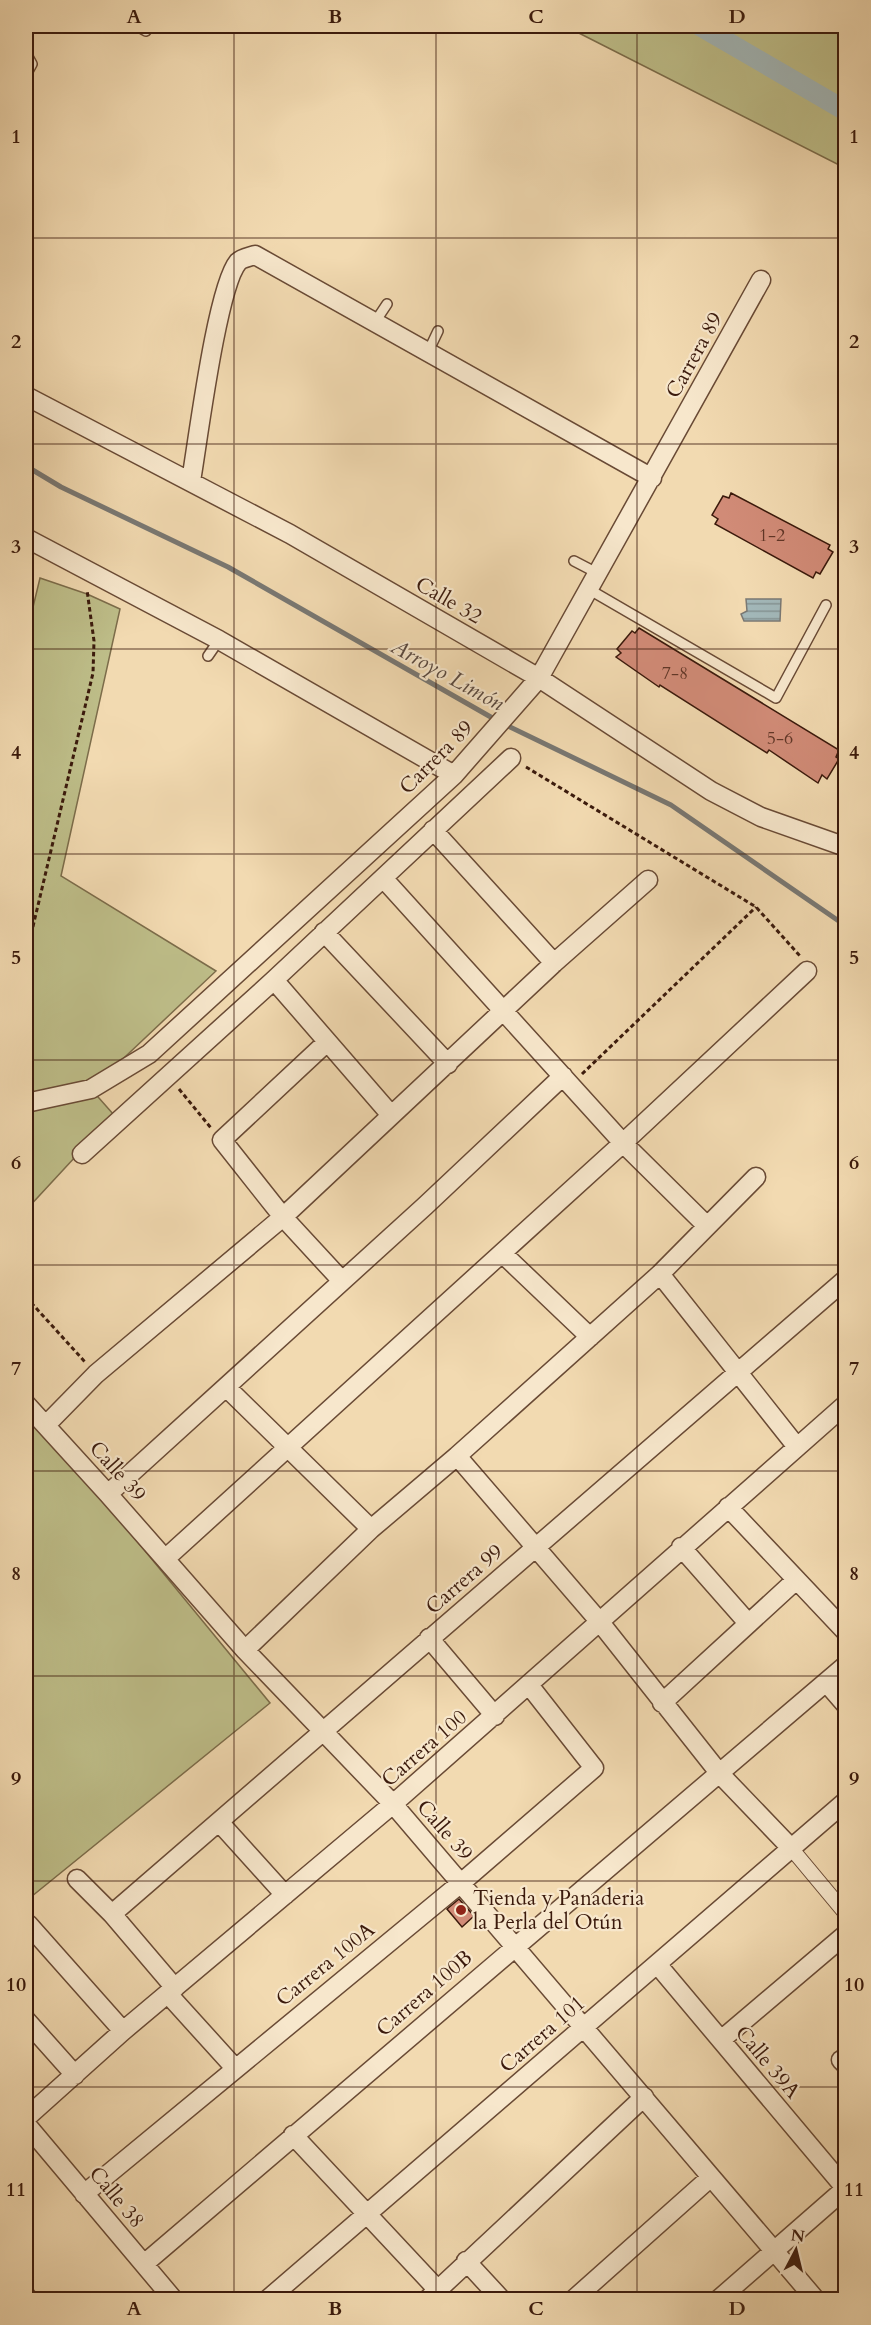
<svg xmlns="http://www.w3.org/2000/svg" width="871" height="2325" font-family="Cardo,serif">
  <defs>
    <pattern id="water-rules" width="6" height="5" patternUnits="userSpaceOnUse" patternTransform="scale(1.5)"><rect width="6" height="5" fill="#a2b7b8"/><path d="M0 2.5h6" fill="none" stroke="#859494"/></pattern>
  </defs>
  <rect width="100%" height="100%" fill="#f2dab1"/>
  <filter id="stains"><feTurbulence type="fractalNoise" baseFrequency=".00333" numOctaves="4"/><feColorMatrix values="0 0 0 0 .2 0 0 0 0 .09 0 0 0 0 .02 0 0 0 .5 -.17"/></filter>
  <radialGradient id="worn" r=".72"><stop offset=".6" stop-color="#630" stop-opacity="0"/><stop offset="1" stop-color="#630" stop-opacity=".3"/></radialGradient>
  <path fill="#bebe89" stroke="#7c6c4a" stroke-width="1.5" d="M565,26H845V168Z
    M40,578L87,594L120,609L61,876L216,971L91,1089L114,1115L26,1210V636Z
    M26,1406L270,1703L26,1901Z"/>
  <path fill="url(#water-rules)" stroke="#797873" stroke-width="1.5" d="M746,599H781L780,621H744L741,614L747,611Z"/>
  <g fill="none" stroke-linecap="round" stroke-linejoin="round">
    <path stroke="#797873" stroke-width="5" d="M26,466L61,487L228,567L496,720
      M504,724L671,805L846,926"/>
    <path stroke="#a2b7b8" stroke-width="20" d="M700,26L846,111"/>
  </g>
  <path fill="#d18b77" stroke="#3b1a0c" stroke-width="1.5" d="M731,493L830,545L828,549L833,552L820,574L816,572L813,578L715,524L718,519L712,515L723,496L729,498Z
    M639,628L839,750L836,757L839,759L827,779L822,775L818,783L769,750L767,753L660,685L659,687L616,657L621,653L617,649L632,631L635,633Z
    M459,1899L474,1916L462,1927L447,1909Z"/>
  <g fill="none" stroke-linecap="round" stroke-linejoin="round">
    <defs>
      <path id="service" d="M137,26L146,31
        M26,53L32,64L26,75
        M375,322L387,304
        M428,352L438,331
        M574,561L599,574
        M590,590L776,698L826,605
        M208,656L219,640"/>
      <path id="pedestrian" d="M791,1848L846,1914"/>
      <path id="minor" d="M26,396L290,534L539,678L711,791L761,817L846,847
        M191,481C198,440 217,287 238,262C242,258 249,257 255,255L652,478
        M26,538L219,640L454,775
        M433,830L554,963
        M383,878L623,1143L706,1225
        M324,932L448,1064
        M274,980L391,1115
        M327,1042L222,1140L283,1217L342,1281
        M26,1103L91,1089L149,1054L454,775L539,678L761,280
        M82,1154L274,980L511,758
        M502,1253L590,1337
        M660,1274L797,1447
        M226,1387L371,1529
        M26,1404L108,1494L245,1650L393,1804L816,2300
        M46,1425L96,1374L283,1217L554,963L648,880
        M457,1456L599,1621L720,1774L791,1848
        M108,1494L425,1206L563,1076
        M728,1507L846,1632
        M681,1547L748,1623
        M165,1559L623,1143L807,971
        M429,1638L495,1716
        M245,1650L371,1529L457,1456L660,1274L756,1177
        M826,1682L846,1705
        M662,1703L796,1580
        M220,1823L285,1895
        M77,1879L112,1914L175,1988
        M112,1914L846,1279
        M28,1924L123,2031
        M657,1964L846,2189
        M168,1994L235,2068
        M26,2020L75,2075
        M721,2040L846,1934
        M841,2060L846,2065
        M26,2118L123,2031L393,1804L846,1404
        M26,2124L174,2300
        M293,2135L437,2289
        M84,2194L461,1883L594,1768L529,1685
        M466,2261L502,2300
        M144,2264L846,1665
        M26,2296L29,2300
        M267,2300L846,1801
        M427,2300L644,2097
        M573,2300L711,2177
        M718,2300L846,2188"/>
    </defs>
    <use href="#service" stroke="#694a35" stroke-width="12"/>
    <use href="#pedestrian" stroke="#694a35" stroke-width="16"/>
    <use href="#minor" stroke="#694a35" stroke-width="21"/>
    <path stroke="#3b1a0c" stroke-width="3" stroke-dasharray="4.5 3" stroke-linecap="butt" d="M526,767L756,907L800,956
      M26,956L93,673L94,641L87,590
      M582,1074L756,907
      M179,1089L211,1128
      M26,1297L85,1362"/>
    <use href="#service" stroke="#f7e7cc" stroke-width="9"/>
    <use href="#pedestrian" stroke="#f7e7cc" stroke-width="14"/>
    <use href="#minor" stroke="#f7e7cc" stroke-width="18"/>
  </g>
  <path fill="none" stroke="#3b1a0c" stroke-width="1.5" stroke-opacity="0.55" d="M234,26V2300M436,26V2300M637,26V2300M26,238H846M26,444H846M26,649H846M26,854H846M26,1060H846M26,1265H846M26,1471H846M26,1676H846M26,1881H846M26,2087H846"/>
  <circle fill="#8f2418" stroke="#f7e7cc" stroke-width="2" cx="461" cy="1910" r="6"/>
  <g text-anchor="middle" stroke-width="4.5" stroke-linejoin="round" paint-order="stroke">
    <g font-size="18" fill="#603627">
      <text x="772" y="541">1-2</text>
      <text x="675" y="679">7-8</text>
      <text x="780" y="744">5-6</text>
    </g>
    <g font-size="21" fill="#3b1a0c" stroke="#f7e7cc">
      <text transform="translate(694 355) rotate(-61)" y="7">Carrera 89</text>
      <text transform="translate(449 600) rotate(30)" y="7">Calle 32</text>
      <text transform="translate(436 757) rotate(-45)" y="7">Carrera 89</text>
      <text transform="translate(118 1471) rotate(48)" y="7">Calle 39</text>
      <text transform="translate(464 1579) rotate(-41)" y="7">Carrera 99</text>
      <text transform="translate(424 1748) rotate(-41)" y="7">Carrera 100</text>
      <text transform="translate(445 1830) rotate(49)" y="7">Calle 39</text>
      <text transform="translate(325 1964) rotate(-39)" y="7">Carrera 100A</text>
      <text transform="translate(424 1993) rotate(-41)" y="7">Carrera 100B</text>
      <text transform="translate(542 2034) rotate(-41)" y="7">Carrera 101</text>
      <text transform="translate(768 2062) rotate(50)" y="7">Calle 39A</text>
      <text transform="translate(117 2197) rotate(50)" y="7">Calle 38</text>
    </g>
    <g font-size="21" fill="#3b1a0c" stroke="#f7e7cc" text-anchor="start">
      <text x="473" y="1905">Tienda y Panaderia<tspan x="473" dy="24">la Perla del Otún</tspan></text>
    </g>
    <g font-size="22" font-style="italic" fill="#5a4940" stroke="#f7e7cc">
      <text transform="translate(448 674) rotate(29)" y="8">Arroyo Limón</text>
    </g>
  </g>
  <rect width="871" height="2325" fill="none" stroke="#f2dab1" stroke-width="66"/>
  <g transform="translate(796 2250) rotate(7)" stroke="#f7e7cc" stroke-width="4.5" paint-order="stroke">
  <path d="M0-4.5L10 22L0 15L-10 22Z" fill="#3b1a0c"/>
  <text y="-9" font-size="16" font-weight="bold" text-anchor="middle" fill="#3b1a0c">N</text>
  </g>
  <rect x="33" y="33" width="805" height="2259" fill="none" stroke="#3b1a0c" stroke-width="2"/>
  <g font-size="20" text-anchor="middle" font-weight="bold" fill="#3b1a0c">
    <text x="134" y="23">A</text>
    <text x="335" y="23">B</text>
    <text x="536" y="23">C</text>
    <text x="737" y="23">D</text>
    <text x="16" y="143">1</text>
    <text x="854" y="143">1</text>
    <text x="16" y="348">2</text>
    <text x="854" y="348">2</text>
    <text x="16" y="553">3</text>
    <text x="854" y="553">3</text>
    <text x="16" y="759">4</text>
    <text x="854" y="759">4</text>
    <text x="16" y="964">5</text>
    <text x="854" y="964">5</text>
    <text x="16" y="1169">6</text>
    <text x="854" y="1169">6</text>
    <text x="16" y="1375">7</text>
    <text x="854" y="1375">7</text>
    <text x="16" y="1580">8</text>
    <text x="854" y="1580">8</text>
    <text x="16" y="1785">9</text>
    <text x="854" y="1785">9</text>
    <text x="16" y="1991">10</text>
    <text x="854" y="1991">10</text>
    <text x="16" y="2196">11</text>
    <text x="854" y="2196">11</text>
    <text x="134" y="2315">A</text>
    <text x="335" y="2315">B</text>
    <text x="536" y="2315">C</text>
    <text x="737" y="2315">D</text>
  </g>
  <rect width="100%" height="100%" filter="url(#stains)"/>
  <rect width="100%" height="100%" fill="url(#worn)"/>
</svg>
